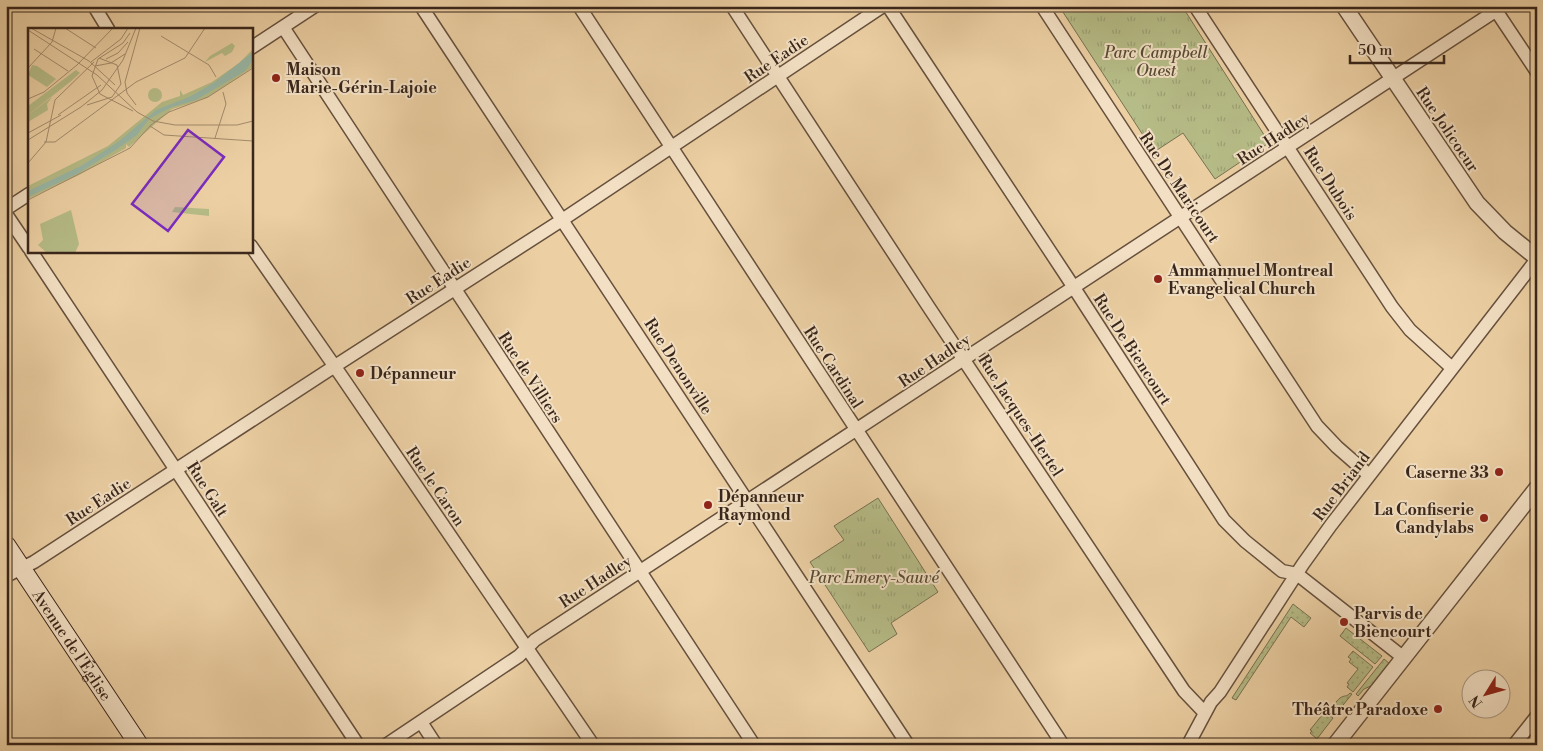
<svg xmlns="http://www.w3.org/2000/svg" width="1543" height="751" font-family="'Libre Bodoni',serif">
  <defs>
    <pattern id="grass-dots" width="8" height="8" patternUnits="userSpaceOnUse" patternTransform="scale(1.25)"><rect width="8" height="8" fill="#b6bc87"/><path d="M2 2h.1M6 6h.1" fill="none" stroke="#9da174" stroke-width="1.8" stroke-linecap="round"/></pattern>
    <pattern id="park-tufts" width="24" height="20" patternUnits="userSpaceOnUse" patternTransform="scale(1.25)"><rect width="24" height="20" fill="#b6bc87"/><path d="M3 7l-1-3M5 7V3M7 7l1-3M15 17l-1-3M17 17v-4M19 17l1-3" fill="none" stroke="#9da174"/></pattern>
  </defs>
  <rect width="100%" height="100%" fill="#ecd0a4"/>
  <filter id="stains"><feTurbulence type="fractalNoise" baseFrequency=".004" numOctaves="4"/><feColorMatrix values="0 0 0 0 .2 0 0 0 0 .09 0 0 0 0 .02 0 0 0 .5 -.17"/></filter>
  <radialGradient id="worn" r=".72"><stop offset=".6" stop-color="#630" stop-opacity="0"/><stop offset="1" stop-color="#630" stop-opacity=".3"/></radialGradient>
  <path fill="url(#grass-dots)" stroke="#787151" d="M1293,604L1311,618L1304,627L1291,617L1236,700L1232,698Z
    M1346,628L1382,656L1375,664L1340,636Z
    M1353,651L1373,667L1353,692L1347,687L1349,684L1347,683L1358,669L1349,662L1351,659L1348,657Z
    M1384,659L1390,664L1373,685L1364,689L1358,696L1356,694Z
    M1350,693L1352,694L1335,715L1331,711C1332,708 1336,701 1340,698C1344,695 1347,697 1350,693Z
    M1323,714L1326,716L1328,714L1333,718L1317,739L1310,733L1312,731L1310,730Z"/>
  <path fill="url(#park-tufts)" stroke="#787151" d="M1059,6H1182L1268,141L1267,144L1215,179L1183,133L1154,152Z
    M878,498L938,592L891,623L897,634L869,652L810,562L844,540L834,526Z"/>
  <g fill="none" stroke-linecap="round" stroke-linejoin="round">
    <defs>
      <path id="minor" d="M94,6L108,29
        M421,6L908,745
        M579,6L1063,745
        M732,6L928,306L1184,691L1205,713
        M888,6L1067,277L1224,520L1245,541L1282,571L1297,574L1404,658
        M1042,6L1317,426L1337,447L1369,475
        M1195,6L1392,307L1410,330L1452,368
        M1493,6L1537,72
        M283,27L754,745
        M251,48L315,6
        M6,209L29,194
        M6,214L29,248
        M251,246L342,377L593,745
        M31,251L358,745
        M6,576L34,562L335,366L562,220L883,6
        M421,722L436,745
        M386,745L519,656L535,640L1503,6
        M1188,745L1211,702L1220,692L1303,564L1331,525L1537,259
        M1514,745L1537,716"/>
      <path id="tertiary" d="M1344,6L1477,203L1505,232L1537,258
        M1335,745L1537,488"/>
      <g id="secondary">
        <path id="s1" d="M6,545L139,745"/>
      </g>
    </defs>
    <use href="#minor" stroke="#66503d" stroke-width="15"/>
    <use href="#tertiary" stroke="#66503d" stroke-width="18"/>
    <use href="#secondary" stroke="#39261b" stroke-width="20"/>
    <use href="#minor" stroke="#f3e0c4" stroke-width="12"/>
    <use href="#tertiary" stroke="#f3e0c4" stroke-width="15"/>
    <use href="#secondary" stroke="#f3e0c4" stroke-width="18"/>
  </g>
  <g fill="#8f2418" stroke="#f3e0c4" stroke-width="2">
    <circle cx="276" cy="78" r="5"/>
    <circle cx="1158" cy="279" r="5"/>
    <circle cx="360" cy="373" r="5"/>
    <circle cx="1499" cy="472" r="5"/>
    <circle cx="708" cy="505" r="5"/>
    <circle cx="1484" cy="518" r="5"/>
    <circle cx="1344" cy="622" r="5"/>
    <circle cx="1438" cy="709" r="5"/>
  </g>
  <g text-anchor="middle" stroke-width="4" stroke-linejoin="round" paint-order="stroke">
    <g font-size="16" font-style="italic" fill="#584c36" stroke="#f3e0c4">
      <text x="1156" y="58">Parc Campbell<tspan x="1156" dy="18">Ouest</tspan></text>
      <text x="874" y="583">Parc Emery-Sauvé</text>
    </g>
    <g font-size="16" fill="#39261b" stroke="#f3e0c4">
      <text transform="translate(776 58) rotate(-34)" y="6">Rue Eadie</text>
      <text transform="translate(1448 129) rotate(56)" y="6">Rue Jolicoeur</text>
      <text transform="translate(1273 138) rotate(-33)" y="6">Rue Hadley</text>
      <text transform="translate(1331 183) rotate(57)" y="6">Rue Dubois</text>
      <text transform="translate(1180 187) rotate(56)" y="6">Rue De Maricourt</text>
      <text transform="translate(438 280) rotate(-33)" y="6">Rue Eadie</text>
      <text transform="translate(1133 349) rotate(57)" y="6">Rue De Biencourt</text>
      <text transform="translate(934 360) rotate(-34)" y="6">Rue Hadley</text>
      <text transform="translate(679 366) rotate(57)" y="6">Rue Denonville</text>
      <text transform="translate(834 367) rotate(57)" y="6">Rue Cardinal</text>
      <text transform="translate(531 377) rotate(57)" y="6">Rue de Villiers</text>
      <text transform="translate(1021 415) rotate(57)" y="6">Rue Jacques-Hertel</text>
      <text transform="translate(436 486) rotate(56)" y="6">Rue le Caron</text>
      <text transform="translate(1341 486) rotate(-53)" y="6">Rue Briand</text>
      <text transform="translate(208 489) rotate(57)" y="6">Rue Galt</text>
      <text transform="translate(98 501) rotate(-33)" y="6">Rue Eadie</text>
      <text transform="translate(595 581) rotate(-33)" y="6">Rue Hadley</text>
      <text dy="6" stroke="none"><textPath href="#s1" startOffset="120">Avenue de l'Église</textPath></text>
    </g>
    <g font-size="16" font-weight="bold" fill="#39261b" stroke="#f3e0c4" text-anchor="start">
      <text x="286" y="75">Maison<tspan x="286" dy="18">Marie-Gérin-Lajoie</tspan></text>
      <text x="1168" y="276">Ammannuel Montreal<tspan x="1168" dy="18">Evangelical Church</tspan></text>
      <text x="370" y="379">Dépanneur</text>
      <text x="1489" y="478" text-anchor="end">Caserne 33</text>
      <text x="718" y="502">Dépanneur<tspan x="718" dy="18">Raymond</tspan></text>
      <text x="1474" y="515" text-anchor="end">La Confiserie<tspan x="1474" dy="18">Candylabs</tspan></text>
      <text x="1354" y="619">Parvis de<tspan x="1354" dy="18">Biencourt</tspan></text>
      <text x="1428" y="715" text-anchor="end">Théâtre Paradoxe</text>
    </g>
  </g>
  <g transform="translate(28 28)">
    <rect width="225" height="225" fill="#ecd0a4"/>
    <path d="M24,69L19,76L20,82L0,94V87Z" fill="#b6bc87"/>
    <path d="M48,42L52,45L42,54L0,87V78Z" fill="#b6bc87"/>
    <path d="M204,15L207,18L204,24L197,28L194,25L177,34L182,28ZM225,21V39L179,70L144,81L101,119L98,116V120L51,147L0,171V158L80,118L134,74L152,68V62L155,67L184,54L211,35ZM4,37L9,38L28,51L19,59L0,47ZM147,179L181,181V188L144,184ZM43,182L51,216L47,225H19L10,217L15,212L12,196Z" fill="#b6bc87"/>
    <path d="M120 67a7 7 0 1 1 14 0a7 7 0 1 1-14 0Z" fill="#b6bc87"/>
    <path d="M225,24V32L217,43L168,72L144,79L121,91L109,107L89,121L49,146L0,169V163L53,138L90,114L128,82L163,68L187,54Z" fill="#99b7a6"/>
    <path fill="none" stroke="#a48c6d" stroke-width="1" d="M3,0L61,33L87,57M37,0L68,20M0,2L69,47L109,84L125,93L147,97H209L225,93M102,5L95,15L70,31L64,48L72,66L105,83M133,8L181,37L188,49M6,21L40,43M78,31L90,25L100,14M63,34L93,11L100,0M67,38L83,35L97,26M0,40L24,14L28,0M0,71L16,64L49,37L85,0M59,77L84,69L93,56L89,37L71,30M108,77L99,65L97,54L112,0M30,87L73,57M122,98L136,107L225,113M0,105L33,87M187,110L198,76L195,64M0,112L53,79L74,62L95,32L108,0M16,114H27L108,54L157,30L177,0M0,135L18,114L27,72L66,34M0,172L102,120L123,97L141,84L180,69L225,40"/>
    <path fill="#7b2cbf" fill-opacity="0.15" stroke="#7b2cbf" stroke-width="2.5" d="M160,102L196,129L140,203L104,176Z"/>
    <rect width="225" height="225" fill="none" stroke="#39261b" stroke-width="2.5"/>
  </g>
  <rect width="1543" height="751" fill="none" stroke="#ecd0a4" stroke-width="25"/>
  <rect x="8" y="8" width="1528" height="736" fill="none" stroke="#39261b" stroke-width="2.5"/>
  <rect x="12" y="12" width="1518" height="726" fill="none" stroke="#39261b"/>
  <g transform="translate(1486 694) rotate(233)"><circle r="24" fill="#f3e0c4" stroke="#a99680"/>
  <path d="M0-4L9 19L0 12L-9 19Z" fill="#8f2418"/>
  <text y="-8" font-size="14" font-weight="bold" text-anchor="middle" fill="#39261b">N</text>
  </g>
  <path d="M1350 55v8h94v-8" fill="none" stroke="#39261b" stroke-width="2.5"/>
  <text x="1358" y="55" font-size="15" fill="#39261b" stroke="#f3e0c4" stroke-width="4" paint-order="stroke">50 m</text>
  <rect width="100%" height="100%" filter="url(#stains)"/>
  <rect width="100%" height="100%" fill="url(#worn)"/>
</svg>
